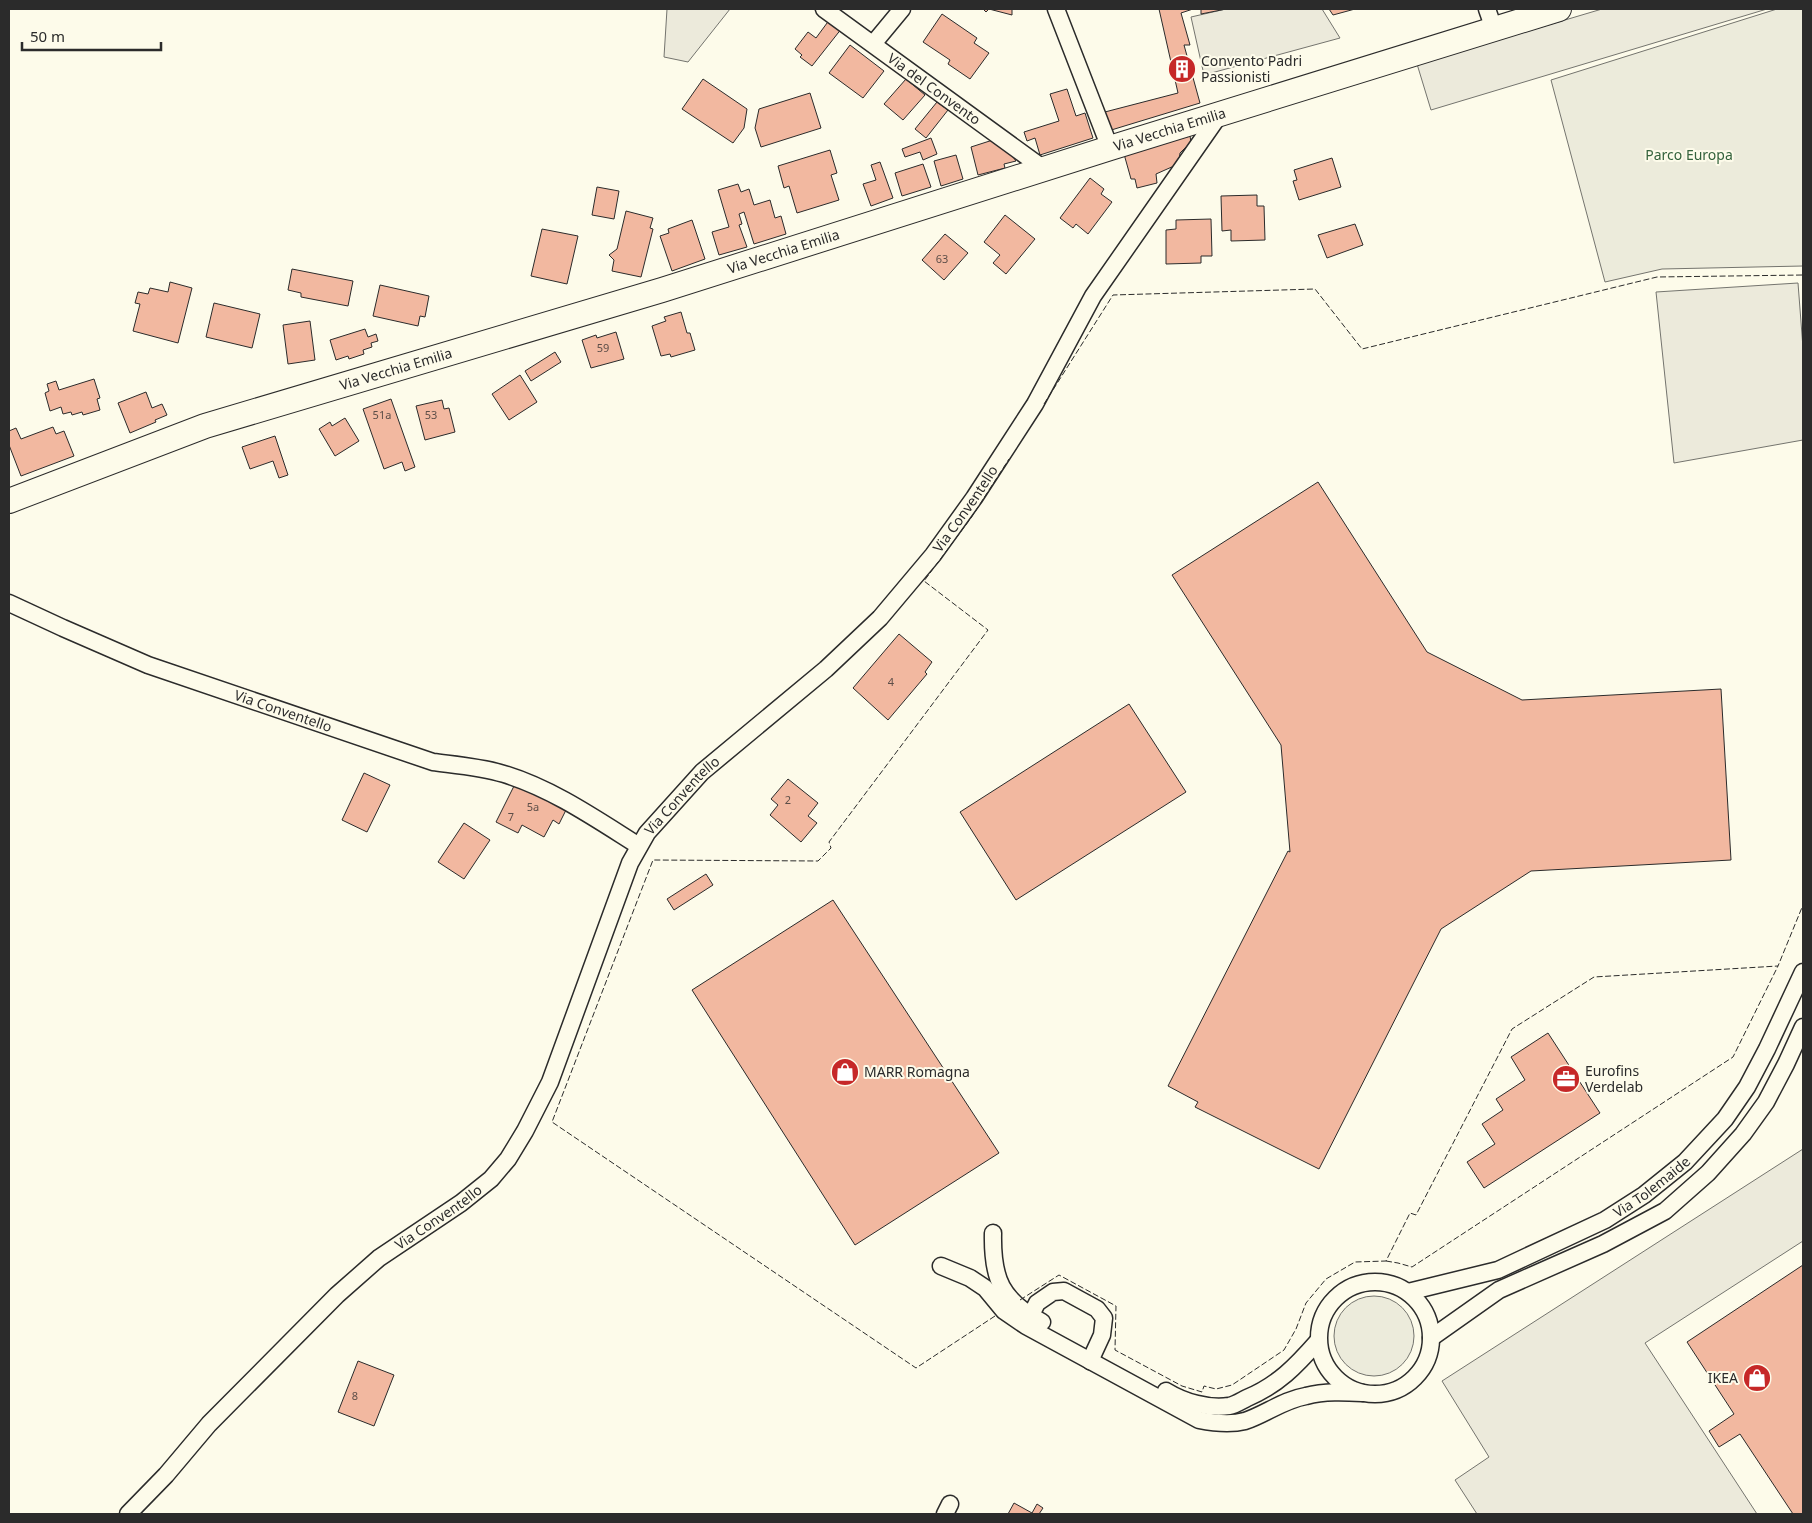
<svg xmlns="http://www.w3.org/2000/svg" width="1812" height="1523" font-family="'Noto Sans',sans-serif">
  <rect width="100%" height="100%" fill="#fdfbea"/>
  <path fill="#ecebdb" stroke="#74746e" d="M1777,9H1803V266L1662,269L1605,282L1551,80Z
    M1334 1336a40 40 0 1 1 80 0a40 40 0 1 1-80 0Z"/>
  <path fill="#eceadb" stroke="#74746e" d="M667,9H730L688,62L664,57Z
    M1226,9H1322L1340,38L1204,75L1191,17Z
    M1602,9H1767L1431,110L1417,64Z
    M1798,283L1803,348V440L1674,463L1656,292Z
    M1803,1149V1241L1645,1343L1757,1514H1477L1455,1480L1489,1457L1442,1381Z"/>
  <path fill="#f2b8a0" stroke="#2b2b2b" d="M983,9H1012V15L989,9L986,12Z
    M1159,9H1193L1181,13L1190,45H1184L1200,103L1108,131L1101,113L1178,93Z
    M1201,9H1226L1201,14Z
    M1329,9H1355L1333,15Z
    M942,14L977,38L974,43L989,53L970,79L948,64L950,60L923,42Z
    M830,19L842,28L812,66L800,57L802,55L795,49L808,32L816,38Z
    M850,45L884,71L863,98L829,73Z
    M703,79L747,109L744,128L733,143L682,109Z
    M906,79L925,95L903,120L884,104Z
    M1067,89L1076,116L1085,113L1093,138L1040,155L1035,138L1027,141L1024,132L1059,121L1050,94Z
    M810,93L821,128L761,147L755,128L759,109Z
    M937,102L948,110L926,138L915,129Z
    M1190,136L1191,142L1180,153L1179,161L1174,166L1156,174L1157,183L1137,188L1135,179H1131L1124,154Z
    M931,138L937,154L923,160L920,152L905,157L902,149Z
    M999,138L1016,161L1004,164L1005,168L978,175L971,147Z
    M830,150L837,173L831,175L839,200L797,213L789,186L784,188L778,166Z
    M956,155L963,179L941,186L934,161Z
    M1332,158L1341,187L1299,200L1293,181L1297,180L1294,170Z
    M880,162L893,198L871,206L863,184L876,180L871,165Z
    M923,164L931,187L902,196L895,173Z
    M1090,178L1104,189L1101,194L1112,202L1088,234L1076,224L1073,228L1060,218Z
    M738,184L741,192L749,189L754,205L770,200L775,218L781,216L786,234L754,244L744,212L739,214L742,224L739,225L747,247L719,255L712,232L729,227L718,190Z
    M597,187L619,191L614,219L592,215Z
    M1257,195V206H1264L1265,240L1231,241V230L1222,231L1221,196Z
    M626,211L653,218L650,228L653,229L641,277L612,271L614,260L609,255L617,249Z
    M1005,215L1035,239L1006,274L993,263L1000,255L984,242Z
    M1211,219L1212,256H1201V263L1166,264V230L1176,229V220Z
    M692,220L705,259L672,271L660,236L669,233L668,229Z
    M1355,224L1363,245L1327,258L1318,235Z
    M542,229L578,236L567,284L531,276Z
    M945,234L968,253L944,280L922,260Z
    M292,269L353,281L348,306L301,297V293L288,290Z
    M170,282L192,288L178,343L133,331L140,304L135,303L138,292L148,294L150,288L168,292Z
    M380,285L429,296L425,317L420,316L418,326L373,316Z
    M214,303L260,314L252,348L206,337Z
    M681,312L687,333H690L695,350L671,357L670,354L661,356L652,326L666,321L664,317Z
    M310,321L315,360L288,364L283,325Z
    M365,329L368,337L376,334L378,341L371,343L372,347L363,350L364,354L349,359L348,356L336,360L330,340Z
    M616,332L624,359L591,368L582,340L596,335L597,338Z
    M555,352L561,362L531,381L525,371Z
    M520,375L537,402L509,420L492,394Z
    M94,379L100,398L97,399L100,410L83,415L82,412L72,415L71,412L63,414L61,407L50,411L45,393L49,391L47,384L56,381L59,390Z
    M146,392L152,408L162,404L167,415L155,420L156,422L130,433L118,403Z
    M391,399L415,467L405,471L402,462L384,469L363,409Z
    M442,400L444,409L449,408L455,432L425,440L416,406Z
    M345,418L359,441L335,456L319,429L330,422L332,426Z
    M53,427L56,434L64,431L74,456L21,476L9,445V431L16,428L21,439Z
    M275,436L288,475L279,478L273,461L250,469L242,447Z
    M1318,482L1427,652L1522,700L1721,689L1731,860L1531,871L1441,929L1319,1169L1195,1107L1198,1102L1168,1086L1288,851L1290,852L1281,745L1172,575Z
    M899,634L932,662L925,672L927,674L888,720L853,688Z
    M1129,704L1186,792L1016,900L960,812Z
    M364,773L390,785L367,832L342,820Z
    M788,779L818,803L808,816L817,823L801,842L770,815L778,805L771,799Z
    M516,782L567,808L559,824L553,820L544,837L522,825L518,833L496,822Z
    M464,823L490,840L464,879L438,862Z
    M706,874L713,885L674,910L667,899Z
    M833,900L999,1153L855,1245L692,990Z
    M1548,1033L1600,1113L1484,1188L1467,1162L1495,1144L1482,1124L1503,1110L1496,1099L1525,1080L1511,1057Z
    M1803,1265V1514H1793L1740,1434L1719,1447L1709,1431L1734,1414L1687,1342Z
    M358,1361L394,1375L374,1426L338,1412Z
    M1014,1503L1032,1513L1037,1504L1043,1508L1039,1514H1008Z"/>
  <g fill="none" stroke-linecap="round" stroke-linejoin="round">
    <defs>
      <g id="street">
        <path id="s1" d="M824,9L1044,169"/>
        <path d="M1056,9L1110,148"/>
        <path d="M1487,9L1494,29"/>
        <path d="M873,44L902,9"/>
        <path id="s2" d="M9,603L63,628L148,665L433,762C456,765 482,767 504,774C553,789 596,819 639,846"/>
        <path d="M993,1233C992,1279 1001,1300 1042,1322"/>
        <path d="M941,1266L970,1278L985,1288L1004,1311L1026,1326L1199,1420C1214,1423 1230,1425 1245,1421C1266,1414 1283,1400 1306,1396C1325,1391 1344,1392 1363,1393"/>
        <circle cx="1375" cy="1338" r="56"/>
        <path id="s3" d="M1408,1292L1498,1270L1605,1220L1644,1195L1685,1162L1725,1119L1747,1087L1767,1049L1803,972"/>
        <path d="M1026,1325L1037,1303L1053,1292L1064,1291L1097,1309L1104,1318L1102,1335L1090,1361"/>
        <path d="M1431,1338L1499,1290L1603,1244L1665,1211L1708,1173L1743,1134L1766,1102L1786,1064L1803,1027"/>
        <path d="M1166,1391C1184,1402 1208,1409 1229,1406C1235,1405 1241,1401 1247,1398C1278,1385 1296,1366 1318,1341"/>
        <path id="s4" d="M128,1514L166,1475L209,1424L337,1295L379,1258L461,1203L491,1179L508,1159L525,1131L550,1082L630,863L647,833L702,772L826,669L880,618L933,555L974,498L1035,404L1093,296L1220,114"/>
        <path d="M945,1514L950,1504"/>
      </g>
      <g id="secondary">
        <path id="s5" d="M9,501L205,426L662,290L1110,148L1559,9"/>
      </g>
    </defs>
    <use href="#street" stroke="#2b2b2b" stroke-width="19"/>
    <use href="#secondary" stroke="#2b2b2b" stroke-width="26"/>
    <use href="#street" stroke="#fdfbea" stroke-width="16"/>
    <use href="#secondary" stroke="#fdfbea" stroke-width="24"/>
    <path stroke="#2b2b2b" stroke-width="1" stroke-dasharray="6 2.5" stroke-linecap="butt" d="M1044,404L1113,295L1315,289L1362,349L1657,277L1803,275
      M1386,1261L1398,1263L1412,1267L1733,1057L1778,966
      M1020,1300L1059,1275L1116,1306L1115,1350L1182,1386L1202,1392L1204,1386L1216,1389L1232,1385L1284,1350L1296,1329L1306,1303L1326,1279L1355,1262L1386,1261L1410,1213L1416,1215L1512,1029L1594,977L1778,966L1803,905
      M995,1316L916,1368L552,1122L653,860L818,861L831,848L829,842L988,630L924,581L971,518L1009,459"/>
  </g>
  <defs>
    <symbol id="building-disc" viewBox="-11 -11 22 22"><circle r="9.5" fill="#c62828" stroke="#fdfbea"/><path d="M-4-6H4V6H1V3H-1V6H-4ZM-2.5-4.3h1.7v1.8h-1.7ZM.8-4.3h1.7v1.8H.8ZM-2.5-1h1.7V.8h-1.7ZM.8-1h1.7V.8H.8Z" fill="#fff"/></symbol>
    <symbol id="shop-disc" viewBox="-11 -11 22 22"><circle r="9.5" fill="#c62828" stroke="#fdfbea"/><path d="M-5-2.5h2.3a2.7 3.5 0 0 1 5.4 0H5L5.5 6h-11ZM-1.5-2.5h3a1.5 2.3 0 0 0-3 0Z" fill="#fff"/></symbol>
    <symbol id="office-disc" viewBox="-11 -11 22 22"><circle r="9.5" fill="#c62828" stroke="#fdfbea"/><path d="M-6-3h4V-5.5h4V-3h4V5H-6ZM-1-4.5V-3h2v-1.5ZM-6 0V1H6V0Z" fill="#fff"/></symbol>
  </defs>
  <g fill-rule="evenodd">
    <use href="#building-disc" x="1166" y="53" width="32" height="32"/>
    <use href="#shop-disc" x="829" y="1056" width="32" height="32"/>
    <use href="#office-disc" x="1550" y="1063" width="32" height="32"/>
    <use href="#shop-disc" x="1741" y="1362" width="32" height="32"/>
  </g>
  <g text-anchor="middle" stroke-width="4" stroke-linejoin="round" paint-order="stroke">
    <g font-size="11" fill="#5d4e48">
      <text x="942" y="263">63</text>
      <text x="603" y="352">59</text>
      <text x="382" y="419">51a</text>
      <text x="431" y="419">53</text>
      <text x="891" y="686">4</text>
      <text x="788" y="804">2</text>
      <text x="533" y="811">5a</text>
      <text x="511" y="821">7</text>
      <text x="355" y="1400">8</text>
    </g>
    <g font-size="14" fill="#2b2b2b" stroke="#fdfbea" text-anchor="start">
      <text x="1201" y="66">Convento Padri<tspan x="1201" dy="16">Passionisti</tspan></text>
      <text x="1585" y="1076">Eurofins<tspan x="1585" dy="16">Verdelab</tspan></text>
      <text x="864" y="1077">MARR Romagna</text>
      <text x="1738" y="1383" text-anchor="end">IKEA</text>
    </g>
    <g font-size="14" fill="#2b2b2b" stroke="#fdfbea">
      <text dy="5" stroke="none"><textPath href="#s1" startOffset="136">Via del Convento</textPath></text>
      <text dy="5" stroke="none"><textPath href="#s5" startOffset="1219">Via Vecchia Emilia</textPath></text>
      <text dy="5" stroke="none"><textPath href="#s5" startOffset="814">Via Vecchia Emilia</textPath></text>
      <text dy="5" stroke="none"><textPath href="#s5" startOffset="409">Via Vecchia Emilia</textPath></text>
      <text dy="5" stroke="none"><textPath href="#s4" startOffset="1334">Via Conventello</textPath></text>
      <text dy="5" stroke="none"><textPath href="#s2" startOffset="295">Via Conventello</textPath></text>
      <text dy="5" stroke="none"><textPath href="#s4" startOffset="929">Via Conventello</textPath></text>
      <text dy="5" stroke="none"><textPath href="#s3" startOffset="268">Via Tolemaide</textPath></text>
      <text dy="5" stroke="none"><textPath href="#s4" startOffset="431">Via Conventello</textPath></text>
    </g>
    <g font-size="14" fill="#34623c" stroke="#fdfbea">
      <text x="1689" y="160">Parco Europa</text>
    </g>
  </g>
  <rect width="1812" height="1523" fill="none" stroke="#2b2b2b" stroke-width="20"/>
  <path d="M22 42v8h139v-8" fill="none" stroke="#2b2b2b" stroke-width="2.5"/>
  <text x="30" y="42" font-size="15" fill="#2b2b2b" stroke="#fdfbea" stroke-width="4" paint-order="stroke">50 m</text>
</svg>
